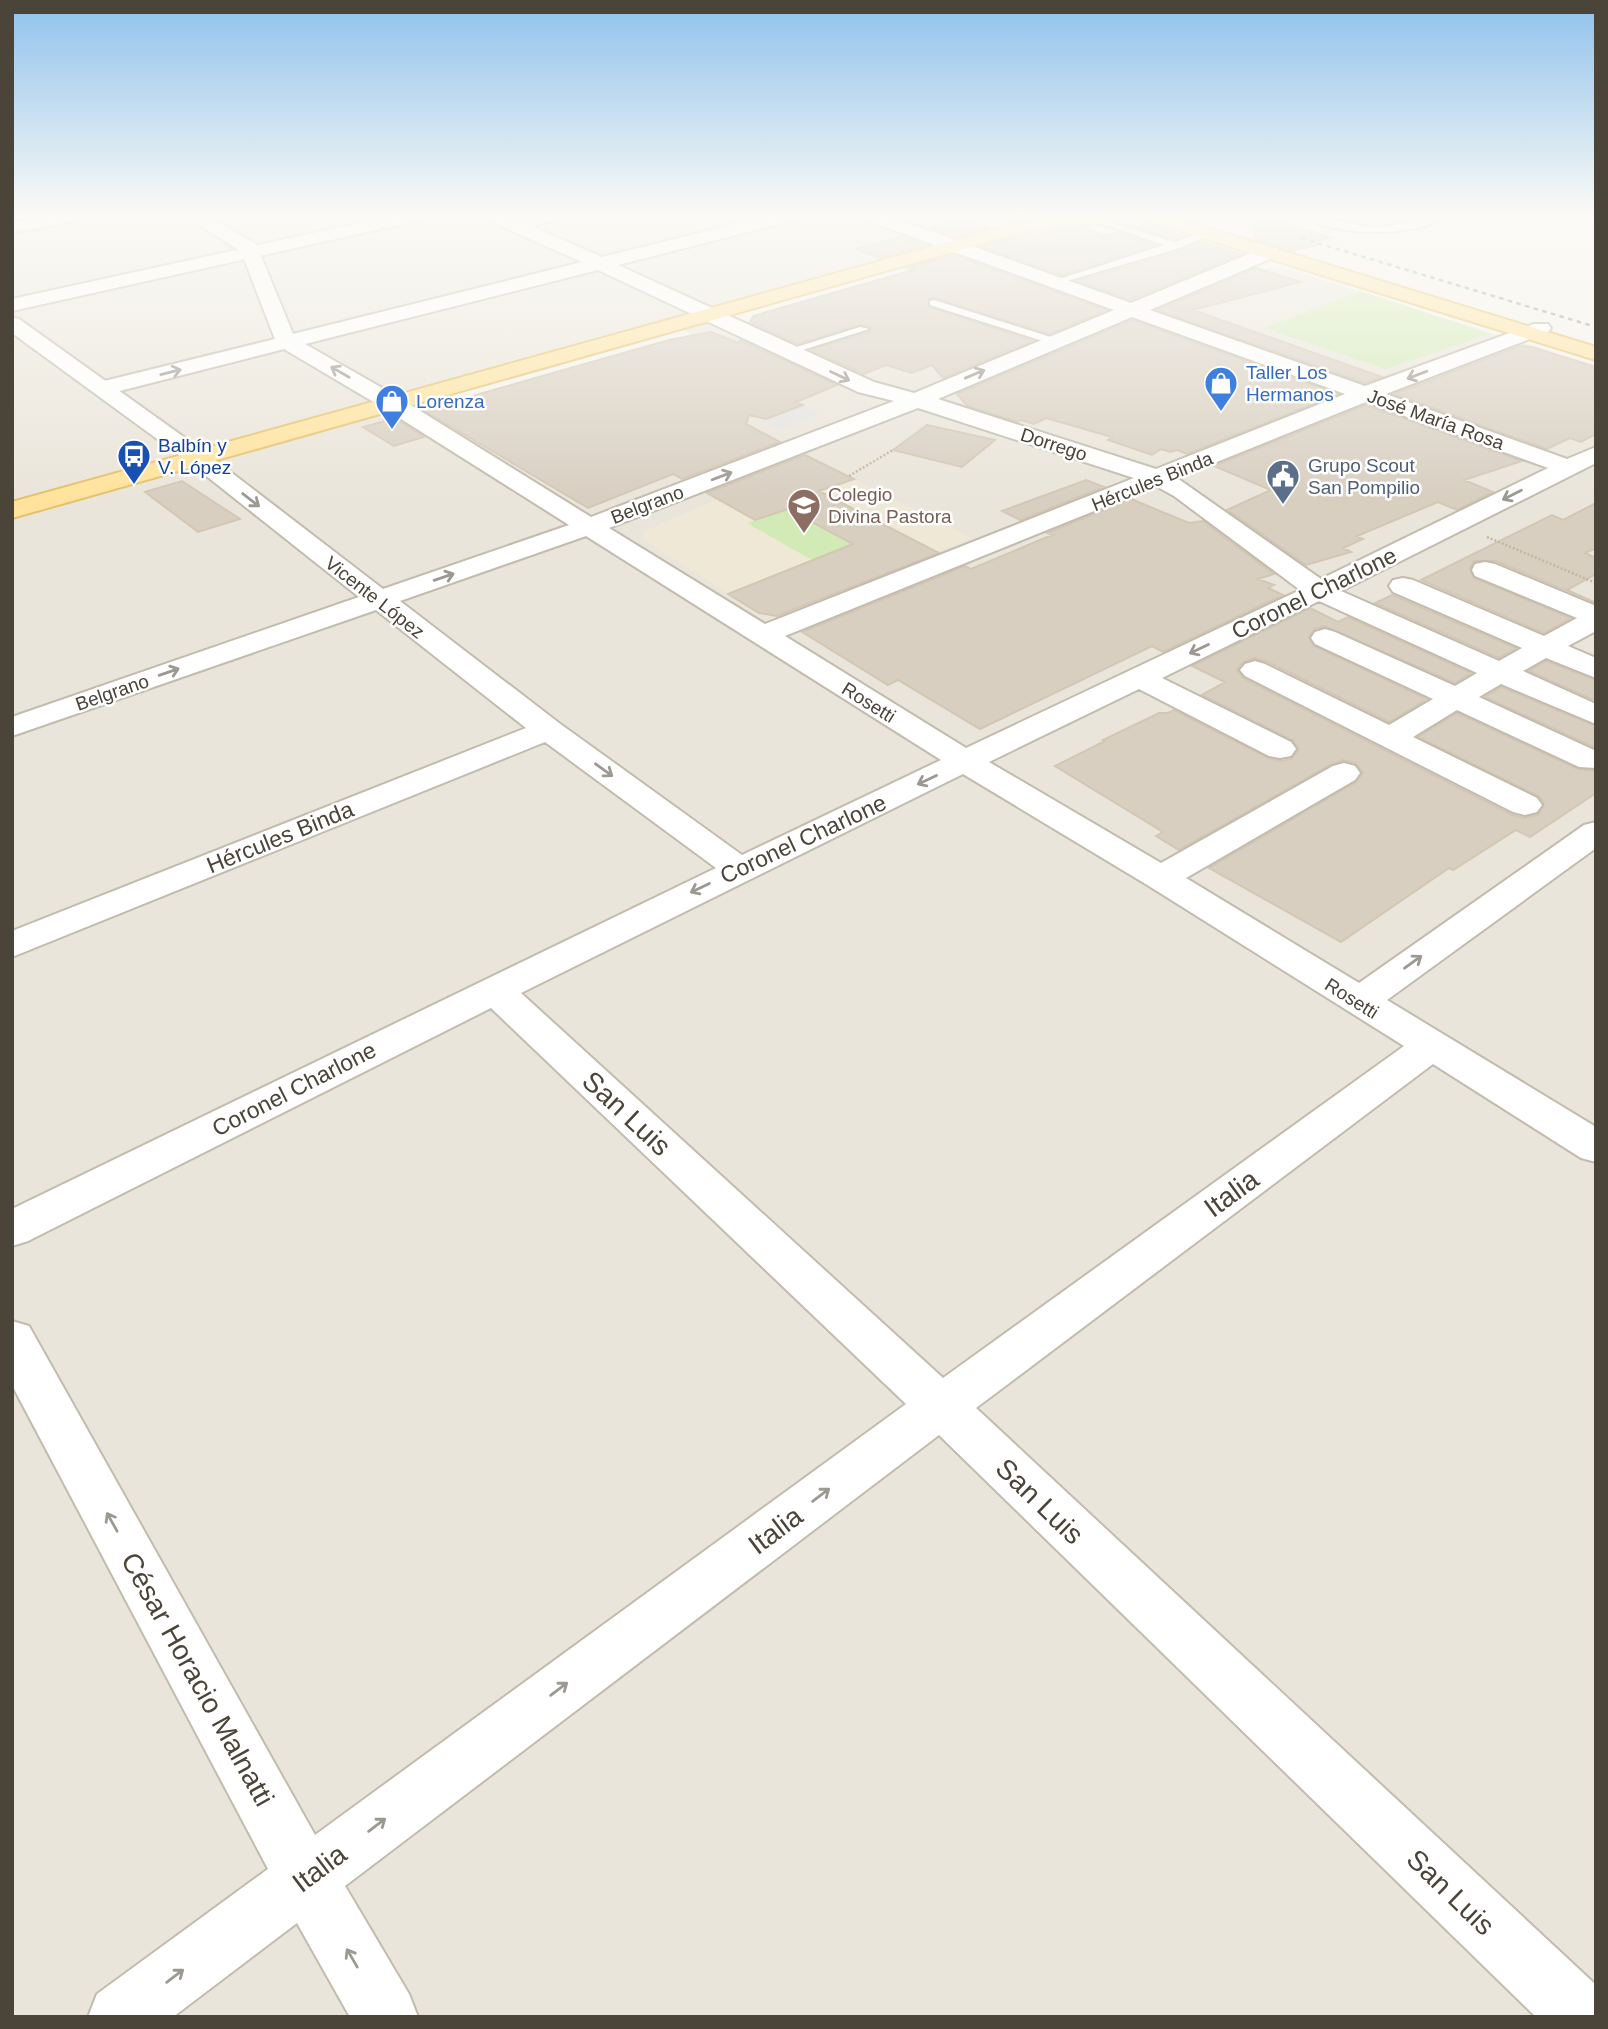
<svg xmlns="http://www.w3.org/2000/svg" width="1608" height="2029" font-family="Helvetica,sans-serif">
  <rect width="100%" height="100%" fill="#f6f3ec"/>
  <path fill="#eae5da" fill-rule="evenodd" d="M12,215H869L953,246L714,313L797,355L879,330L899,338L995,308L958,293L1030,273L1146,323L1269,268L1291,270L1596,366V2017H12ZM670,325L696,337L541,418L458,444L391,402Z"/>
  <path fill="#efe8d6" d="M811,458L971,538L773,614L759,613L642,539L645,531Z"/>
  <path fill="#d2eab5" d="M1361,291L1490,334L1385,369L1264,328Z
    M788,509L853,545L812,560L747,523Z"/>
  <path fill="#e5e3e0" d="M1325,215H1397L1401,220L1363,227L1321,216Z
    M802,405L822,413L780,430L759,421Z"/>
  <path fill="#d8cfc1" stroke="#d3c7b4" stroke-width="2" d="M961,219L989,228L956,237L930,228Z
    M1273,220L1330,237L1312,243L1317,245L1292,251L1256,240L1252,226Z
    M1147,224L1184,236L1174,239L1136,227Z
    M1086,227L1101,236L1119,232L1156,245L1062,275L982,247L1016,237Z
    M902,236L927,245L881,258L856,249Z
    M1201,242L1241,254L1131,300L1077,281L1181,251Z
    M954,255L1107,310L1050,334L935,298H929V307L1033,341L943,378L932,365L912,373L886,365L864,374L811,350L870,332V326L859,325L797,344L750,322L753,316L913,270L906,268Z
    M1256,268L1301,282L1193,310L1382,377L1365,383L1157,310Z
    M1132,320L1338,394L1187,454L1177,450L1170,452L1161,449L1152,455L1108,440L1112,437L1046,418L1034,424L1021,420L1018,422L967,406L957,394Z
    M711,332L738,343L740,340L837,385L796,402L803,405L766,419L749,415L746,424L780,442L682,479L673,474L588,508L423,410L669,340Z
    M1520,346L1532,347L1596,367V434L1581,442L1570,438L1547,449L1394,394Z
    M1366,405L1522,461L1464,480L1493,492L1457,510L1438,502L1357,536L1363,539L1343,548L1351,552L1306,565L1227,510L1271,490L1214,466Z
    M395,418L424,437L394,446L363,427Z
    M927,425L995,440L962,467L893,450Z
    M805,455L854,479L819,491L939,553L777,616L759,613L728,594L853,544L788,509L755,520L707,493Z
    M1086,480L1104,487L1020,520L1002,511Z
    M182,481L240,519L198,532L145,492Z
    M1131,499L1189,523L1203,521L1274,574L1258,579L1274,585L1268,588L1283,595L1163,652L1152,646L980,729L898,680L888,685L802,632L965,566L971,569L1052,535L1047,533Z
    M1596,503V548L1585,553L1596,558V574L1567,590L1596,603L1496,561H1474L1470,569L1474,578L1571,618L1544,633L1421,580L1552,515L1563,520Z
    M1392,595L1516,648L1499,658L1375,603Z
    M1310,608L1338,622L1348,617L1471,673L1455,683L1324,626L1314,629L1309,637L1314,646L1427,699L1389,722L1266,661L1254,658L1243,662L1237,670L1243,678L1512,815L1524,818L1538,815L1544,803L1538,796L1418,737L1457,713L1578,769L1596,771V793L1530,837L1516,830L1453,870L1449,868L1341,942L1209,868L1356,782L1363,773L1356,763L1343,760L1332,764L1179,850L1156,836L1163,832L1055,766L1105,741L1103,740L1159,713H1168L1174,710L1268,758L1280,761L1291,759L1299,749L1292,740L1202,695L1225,682L1192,666Z
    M1546,661L1596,680V701L1529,671Z
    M1501,687L1596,726V748L1485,697Z"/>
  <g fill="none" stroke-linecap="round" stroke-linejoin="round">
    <defs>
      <path id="service" d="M557,215H572L518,230L514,227Z
        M1299,215C1324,215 1349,226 1375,227C1401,227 1426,215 1451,215C1416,238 1334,237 1299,215Z
        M1091,216L1174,242L1207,231L1212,234L1180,248L1053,285V281L1164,245L1091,220Z
        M934,300L1057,339L1058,341L1049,343L930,305V301Z
        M860,327L869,329L793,353L784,351Z"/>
      <path id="minor" d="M51,215H88L79,220L12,233V223Z
        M183,215H205L256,244L293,334L582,262L485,219L482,215H506L602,257L771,215H802L799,219L618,265L874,382L914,393L1114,310L863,219L860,215H886L1131,303L1263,248H1277L1279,252L1277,256L1150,310L1365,386L1534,324H1548L1551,328L1548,332L1386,394L1567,459L1596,447V463L1341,591L1499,661L1522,648L1393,592L1389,586L1393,580L1403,578L1413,580L1544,636L1577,618L1475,576L1472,570L1475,564L1485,562L1495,564L1596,606V631L1568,646L1596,658V678L1546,658L1523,671L1596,704V724L1501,684L1479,697L1596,751V768L1579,767L1457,710L1413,737L1537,798L1542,805L1537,812L1525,815L1513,812L1245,676L1240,670L1245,664L1255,661L1265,664L1389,725L1433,699L1315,644L1311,638L1315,632L1325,629L1335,632L1455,686L1477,673L1319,601L1162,678L1291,742L1296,749L1291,756L1280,758L1269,756L1139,689L989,762L1161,863L1333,766L1344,763L1355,766L1360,773L1355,780L1186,878L1359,983L1584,825L1596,822V848L1387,1000L1596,1127V1162L1581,1158L1433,1064L976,1408L1596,1985V2017H1536L939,1435L345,1886L409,1994L418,2017H350L297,1923L173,2017H88L97,1994L268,1869L12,1385V1321L29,1326L315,1835L906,1404L491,1008L28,1241L12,1246V1209L716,868L545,742L12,957V931L526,728L376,610L12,736V717L359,597L190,463L186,458L190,453L198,451L206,453L383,589L569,525L382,407L284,349L104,395L96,393L93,388L96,383L275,339L241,251ZM598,270L858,392L894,401L591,517L398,397L305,344ZM1132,317L1345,394L1156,469L938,399ZM1366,402L1548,468L1321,579L1177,478ZM918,408L1134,478L765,624L609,528ZM1156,486L1174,496L1300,590L966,748L785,636ZM586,536L941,760L742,855L559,723L400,601ZM963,774L1149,886L1404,1046L943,1378L521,993Z"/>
      <path id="tertiary" d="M396,215H430L421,220L12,311V299Z
        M12,317L19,319L206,453L210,458L206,463L198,465L190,463L12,333Z"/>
      <path id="primary" d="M1077,215H1130L1121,220L1024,232L12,518V502L1017,223Z
        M1138,215H1166L1596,347V360L1141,219Z"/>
    </defs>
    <use href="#service" stroke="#c2bbae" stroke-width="4"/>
    <use href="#minor" stroke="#c2bbae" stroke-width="4"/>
    <use href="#tertiary" stroke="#c2bbae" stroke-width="4"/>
    <use href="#primary" stroke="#e6c16a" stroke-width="4"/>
    <path stroke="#c4b79f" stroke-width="2.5" stroke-dasharray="2 2" stroke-linecap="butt" d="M1246,220L1269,215
      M849,476L893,450
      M1487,537L1596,583"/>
    <use href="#service" fill="#fff" fill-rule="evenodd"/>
    <use href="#minor" fill="#fff" fill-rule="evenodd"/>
    <use href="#tertiary" fill="#fff" fill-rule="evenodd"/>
    <use href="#primary" fill="#ffe39c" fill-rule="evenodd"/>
    <path stroke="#9a9a9a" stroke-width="2.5" stroke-dasharray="4.5 4.5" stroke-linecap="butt" d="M1301,238L1596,327"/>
  </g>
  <defs><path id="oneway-shaft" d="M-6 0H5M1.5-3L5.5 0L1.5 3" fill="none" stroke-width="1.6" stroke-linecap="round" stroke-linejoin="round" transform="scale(1.75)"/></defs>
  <g stroke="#9c9892">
    <use href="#oneway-shaft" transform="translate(171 372) rotate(-14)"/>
    <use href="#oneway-shaft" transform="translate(340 372) rotate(-150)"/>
    <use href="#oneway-shaft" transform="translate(975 374) rotate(-23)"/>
    <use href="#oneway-shaft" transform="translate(1417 375) rotate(159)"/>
    <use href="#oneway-shaft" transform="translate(840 376) rotate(26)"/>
    <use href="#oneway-shaft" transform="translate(722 476) rotate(-21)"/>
    <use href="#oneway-shaft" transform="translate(1512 495) rotate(153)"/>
    <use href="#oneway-shaft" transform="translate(251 500) rotate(38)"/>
    <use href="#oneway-shaft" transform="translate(444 577) rotate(-19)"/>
    <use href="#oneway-shaft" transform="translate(1199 649) rotate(154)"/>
    <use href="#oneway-shaft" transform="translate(169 672) rotate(-19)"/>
    <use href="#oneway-shaft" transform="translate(604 770) rotate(36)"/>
    <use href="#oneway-shaft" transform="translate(927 780) rotate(155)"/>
    <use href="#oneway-shaft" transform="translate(700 888) rotate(154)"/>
    <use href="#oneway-shaft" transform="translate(1413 962) rotate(-36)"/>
    <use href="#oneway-shaft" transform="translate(821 1495) rotate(-37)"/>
    <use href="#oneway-shaft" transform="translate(112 1522) rotate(-119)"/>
    <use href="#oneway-shaft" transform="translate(559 1689) rotate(-37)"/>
    <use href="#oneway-shaft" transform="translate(377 1825) rotate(-37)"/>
    <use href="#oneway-shaft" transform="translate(352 1958) rotate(-120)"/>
    <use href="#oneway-shaft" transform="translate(175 1976) rotate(-37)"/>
  </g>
  <linearGradient id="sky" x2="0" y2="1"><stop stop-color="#8fc1ec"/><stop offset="0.43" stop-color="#fbfaf6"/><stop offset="1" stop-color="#fbfaf6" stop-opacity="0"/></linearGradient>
  <rect width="1608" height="499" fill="url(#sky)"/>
  <defs>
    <symbol id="shop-pin" viewBox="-11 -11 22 30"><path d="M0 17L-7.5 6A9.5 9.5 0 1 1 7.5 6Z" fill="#3f7fe0" stroke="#fff"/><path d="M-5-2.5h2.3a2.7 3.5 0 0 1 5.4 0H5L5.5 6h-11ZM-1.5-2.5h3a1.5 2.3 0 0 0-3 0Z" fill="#fff"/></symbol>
    <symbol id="bus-pin" viewBox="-11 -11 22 30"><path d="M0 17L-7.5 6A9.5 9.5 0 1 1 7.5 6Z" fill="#1a4fb4" stroke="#fff"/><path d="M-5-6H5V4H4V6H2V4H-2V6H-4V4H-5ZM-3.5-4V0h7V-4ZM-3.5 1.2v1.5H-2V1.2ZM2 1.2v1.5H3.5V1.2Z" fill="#fff"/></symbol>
    <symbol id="civic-pin" viewBox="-11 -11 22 30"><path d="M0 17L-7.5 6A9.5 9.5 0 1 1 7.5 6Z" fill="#5c6f8a" stroke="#fff"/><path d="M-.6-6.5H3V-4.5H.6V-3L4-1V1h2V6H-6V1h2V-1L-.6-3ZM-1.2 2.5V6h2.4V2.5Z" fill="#fff"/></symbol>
    <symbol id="school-pin" viewBox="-11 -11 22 30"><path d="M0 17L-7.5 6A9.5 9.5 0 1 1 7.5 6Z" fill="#8d6e63" stroke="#fff"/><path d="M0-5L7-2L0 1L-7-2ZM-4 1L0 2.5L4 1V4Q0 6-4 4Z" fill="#fff"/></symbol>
  </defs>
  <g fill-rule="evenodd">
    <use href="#shop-pin" x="1202" y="364" width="38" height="52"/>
    <use href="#shop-pin" x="373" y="382" width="38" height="52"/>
    <use href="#bus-pin" x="115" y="437" width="38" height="52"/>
    <use href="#civic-pin" x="1264" y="457" width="38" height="52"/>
    <use href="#school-pin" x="785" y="486" width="38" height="52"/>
  </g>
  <g text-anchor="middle" stroke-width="5" stroke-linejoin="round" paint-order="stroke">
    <g font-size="19" fill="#366cbe" stroke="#fff" text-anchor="start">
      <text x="1246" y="379">Taller Los<tspan x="1246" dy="22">Hermanos</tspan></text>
      <text x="416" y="408">Lorenza</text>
    </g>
    <g font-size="19" fill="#4b4439" stroke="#fff">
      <text transform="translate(1436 419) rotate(20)" y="7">José María Rosa</text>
      <text transform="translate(1054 444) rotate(18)" y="7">Dorrego</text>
      <text transform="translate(1152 481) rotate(-22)" y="7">Hércules Binda</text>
      <text transform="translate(647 504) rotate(-21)" y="7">Belgrano</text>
      <text transform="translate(375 597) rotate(38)" y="7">Vicente López</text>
      <text transform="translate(112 692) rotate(-19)" y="7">Belgrano</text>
      <text transform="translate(869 702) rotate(32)" y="7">Rosetti</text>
      <text transform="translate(1352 998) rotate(32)" y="7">Rosetti</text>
    </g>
    <g font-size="19" fill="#164399" stroke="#fff" text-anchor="start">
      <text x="158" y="452">Balbín y<tspan x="158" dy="22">V. López</tspan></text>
    </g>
    <g font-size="19" fill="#4e5e75" stroke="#fff" text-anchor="start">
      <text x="1308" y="472">Grupo Scout<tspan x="1308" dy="22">San Pompilio</tspan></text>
    </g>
    <g font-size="19" fill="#785e54" stroke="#fff" text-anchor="start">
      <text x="828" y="501">Colegio<tspan x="828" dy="22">Divina Pastora</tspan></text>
    </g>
    <g font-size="23" fill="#4b4439" stroke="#fff">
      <text transform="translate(1314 593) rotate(-26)" y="8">Coronel Charlone</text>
      <text transform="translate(280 837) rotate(-22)" y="8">Hércules Binda</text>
      <text transform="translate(803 839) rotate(-25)" y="8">Coronel Charlone</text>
      <text transform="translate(294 1089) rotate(-27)" y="8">Coronel Charlone</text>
    </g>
    <g font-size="28" fill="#4b4439" stroke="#fff">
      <text transform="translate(627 1113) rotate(43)" y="10">San Luis</text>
      <text transform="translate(1231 1193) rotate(-36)" y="10">Italia</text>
      <text transform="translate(1040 1501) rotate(44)" y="10">San Luis</text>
      <text transform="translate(775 1530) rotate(-37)" y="10">Italia</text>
      <text transform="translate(198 1679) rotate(61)" y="10">César Horacio Malnatti</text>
      <text transform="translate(319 1868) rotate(-37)" y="10">Italia</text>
      <text transform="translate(1451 1892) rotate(44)" y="10">San Luis</text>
    </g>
  </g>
  <rect width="1608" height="2029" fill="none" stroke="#4b4439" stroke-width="28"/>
</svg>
